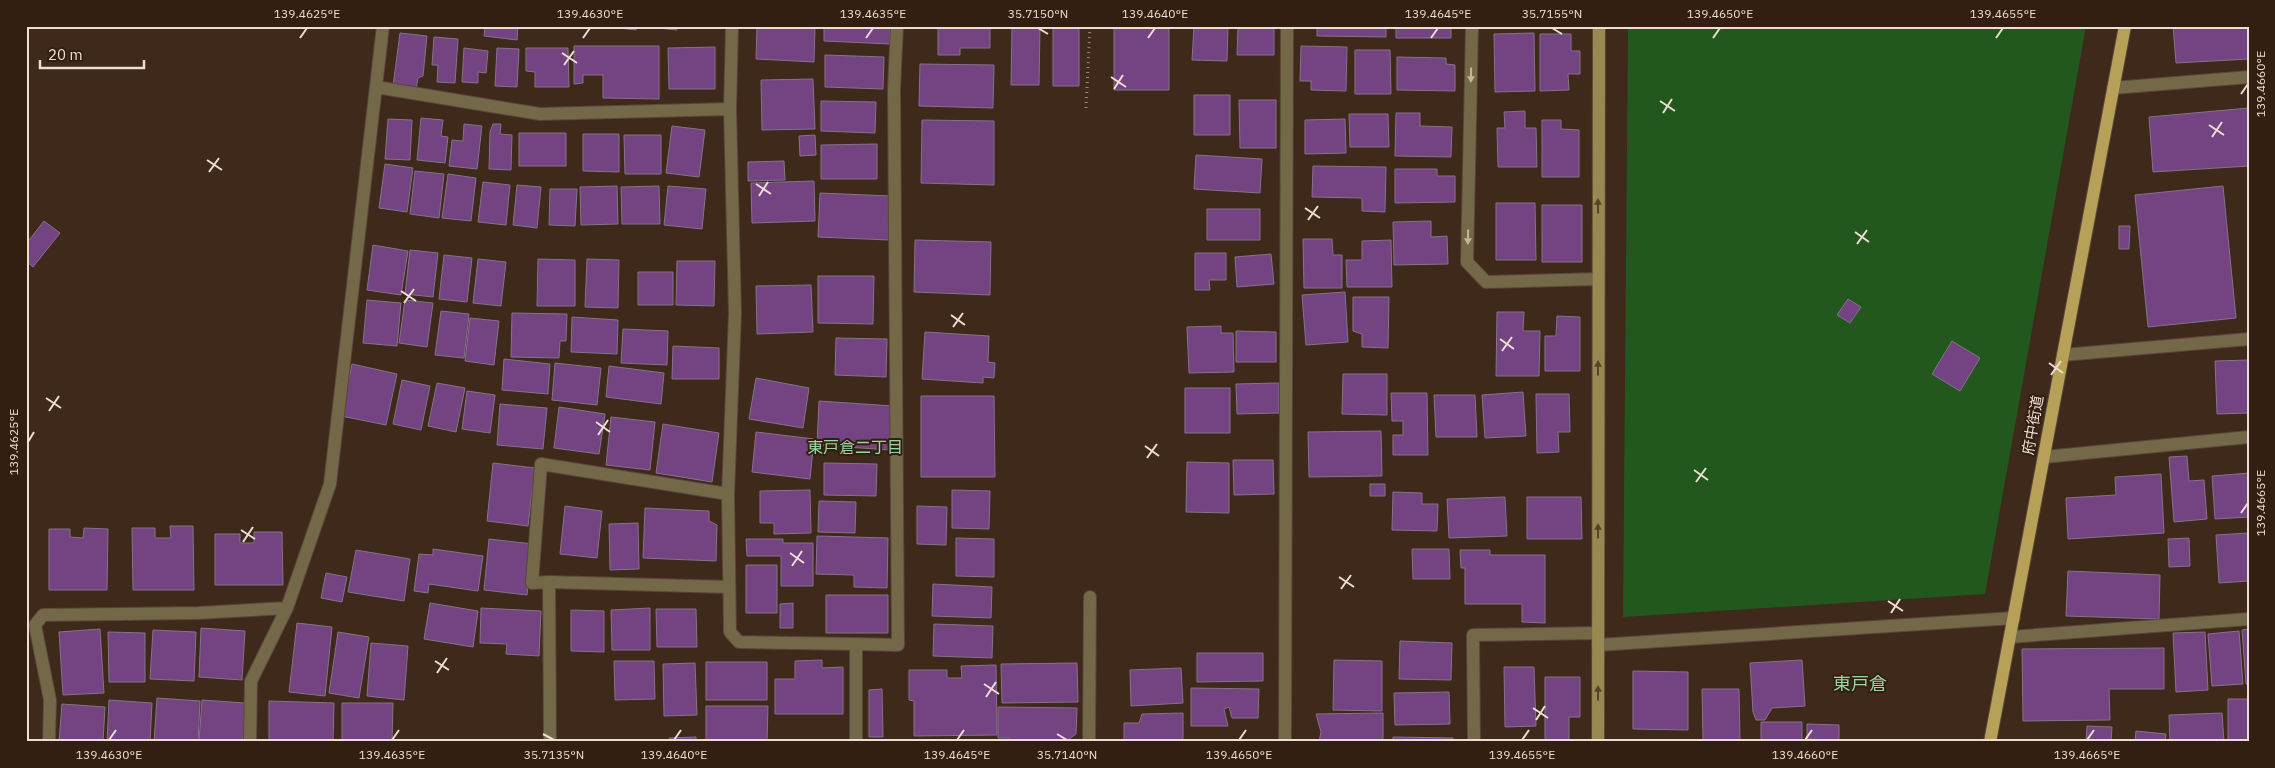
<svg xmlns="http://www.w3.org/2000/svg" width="2275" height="768" font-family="'IBM Plex Sans','Noto Sans JP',sans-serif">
  <rect width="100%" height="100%" fill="#3e291b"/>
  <path fill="#22581e" d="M1628,26H2086L1985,594L1623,617Z"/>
  <path fill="#734382" stroke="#84738a" d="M485,26H518L517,40L484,36Z
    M603,26H636V30Z
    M640,26H677V30Z
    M757,26H815L814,62L756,59Z
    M824,26H890V44L824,41Z
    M938,26H990V48H960V55H938Z
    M1012,26H1040L1039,85H1011Z
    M1053,26H1079V86H1053Z
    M1114,26H1169V90H1114Z
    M1194,26H1228L1227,61L1192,60Z
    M1238,26H1274V55H1237Z
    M1317,26H1386V37L1317,36Z
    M1396,26H1451V38H1396Z
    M2173,26H2249V59L2176,63Z
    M400,33L427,36L423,76L418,78L416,89L393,86Z
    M1534,33L1535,91L1495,92L1494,34Z
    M1540,34H1571V51H1580V74H1568L1569,90L1540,91Z
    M434,37L458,39L455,83L437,82L438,65H432Z
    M574,46H659V99L603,98V75H583V83L574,84Z
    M1301,46L1347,47L1346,91L1311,90V81H1300Z
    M715,47V89H669L668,48Z
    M464,48L488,51L486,73L478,72V83L462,82Z
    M497,48L519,49L517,87L495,86Z
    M526,48H568L569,87H535V72L526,71Z
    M1355,50H1390L1391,94H1355Z
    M825,55L884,57L883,89L825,87Z
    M1397,57L1446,58V64L1455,65V91L1397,90Z
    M920,64L994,65L993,108L919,106Z
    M813,79L815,129L762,130L761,80Z
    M1194,95H1230V135H1194Z
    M1239,100H1276V148H1240Z
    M821,101L876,102L875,133L821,131Z
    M2249,108V166L2153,172L2149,117Z
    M1525,111V128H1536L1537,167H1498L1497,128H1505L1504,112Z
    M1396,113H1420V126L1452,127L1451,157L1395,156Z
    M1349,114H1388L1389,147H1350Z
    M421,118L443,120L441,136L448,137L445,163L417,160Z
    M388,119L412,120L410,160L385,159Z
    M1345,119L1346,153L1305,154V120Z
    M922,120L994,121V185L921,183Z
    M1542,120H1561V129L1579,130V177H1542Z
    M464,124L482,126L477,169L449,166L452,140L463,141Z
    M493,124H501L500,134L512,135L511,170L489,169L490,132Z
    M672,126L705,130L699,177L666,173Z
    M519,133H566V166H519Z
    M583,134H619V172L583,171Z
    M624,135H661V174H625Z
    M815,135L816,155L800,156L799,136Z
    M877,144V179H821V145Z
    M1196,155L1262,159L1260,193L1194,189Z
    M784,161L785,180L748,181V162Z
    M385,164L413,168L407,212L379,208Z
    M1313,166L1386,167L1385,212L1362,211V198L1312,197Z
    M1395,169H1437V176H1455V202L1395,203Z
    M415,171L444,174L439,218L410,214Z
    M448,174L476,178L471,221L442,218Z
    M814,181L815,221L752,223L751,183Z
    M483,182L510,185L506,225L478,222Z
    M517,185L541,187L537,228L513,225Z
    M617,186L618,224L581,225L580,187Z
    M659,186L660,224H622L621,187Z
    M668,186L706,189L702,229L664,225Z
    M2223,186L2236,318L2148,327L2135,195Z
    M550,189H577L575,226L549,225Z
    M820,193L891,196L889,240L818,237Z
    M1496,203H1535L1536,260H1496Z
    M1542,205H1582V262H1542Z
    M1207,209H1260V240H1207Z
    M44,221L60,233L33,267L26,261V244Z
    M1431,221V237L1447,236L1448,264L1394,265L1393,222Z
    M2119,226H2130L2129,249H2119Z
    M1303,239H1332L1333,255H1342V288H1304Z
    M915,240L991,242L990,295L914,292Z
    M1391,240L1392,287H1347L1346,260H1362V241Z
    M373,245L408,251L401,295L367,290Z
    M410,250L438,253L433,297L405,294Z
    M1195,253H1226V280H1209L1210,290H1195Z
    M1271,254L1274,284L1237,287L1235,257Z
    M444,255L472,258L467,302L439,299Z
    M478,259L506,262L501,306L473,303Z
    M538,259L575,260V306H537Z
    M587,259L619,260L618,308L585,307Z
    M677,261H715L714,306L676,305Z
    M638,272H673V305H638Z
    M818,276H874L873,324L818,323Z
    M811,285L813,332L757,334L756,286Z
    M1345,292L1348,342L1306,345L1302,295Z
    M1353,297H1389L1388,348L1362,347V334L1353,331Z
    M1848,299L1861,307L1850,323L1837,315Z
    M367,300L401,303L397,346L363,343Z
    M405,300L433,303L427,347L399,343Z
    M441,311L469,314L464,358L435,355Z
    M1497,312H1524L1523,331H1540L1539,376H1496Z
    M512,313L567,314L566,341H560L559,358L511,357Z
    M1557,316L1580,317V371H1545V336H1556Z
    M572,317L618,320L617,354L571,352Z
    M470,318L499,321L494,365L465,361Z
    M1221,326V333H1233L1234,372L1189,373L1187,327Z
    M623,329L668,331L667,365L621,363Z
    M1236,331L1276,332V362H1236Z
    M925,332L989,336L988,362L995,363L994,378L983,377V383L922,379Z
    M836,338L887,339L886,377L835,375Z
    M1952,341L1980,358L1960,391L1932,374Z
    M673,346L719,348V379H672Z
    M504,359L550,364L548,394L502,390Z
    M2249,360V413L2217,414L2215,361Z
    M555,363L601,368L597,405L552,400Z
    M352,364L397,374L386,425L341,416Z
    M609,366L664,373L661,404L606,397Z
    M1343,374H1387V415L1342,414Z
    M756,378L809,388L803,428L749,419Z
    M402,380L430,386L421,430L393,424Z
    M437,383L465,388L456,432L428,426Z
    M1279,383V413L1237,414L1236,384Z
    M1185,388H1230V433H1185Z
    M467,391L495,395L490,433L462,429Z
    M1523,392L1526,436L1485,438L1482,395Z
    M1391,393H1427L1428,455H1393V435H1403V421H1392Z
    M1536,394H1569L1570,432H1558L1559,452L1537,453Z
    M1434,395H1475L1477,437H1436Z
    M921,396H994L995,477H921Z
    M819,401L893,406L891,450L817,445Z
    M500,404L547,408L543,449L497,445Z
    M559,407L605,414L599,454L554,448Z
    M611,417L655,422L650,470L606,465Z
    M663,424L719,433L712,482L656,473Z
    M1381,431L1382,476L1309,477L1308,432Z
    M756,432L814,439L810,479L752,472Z
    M2187,456L2189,481L2204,480L2207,519L2174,522L2169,457Z
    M1233,460H1273L1274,494L1234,495Z
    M1187,462L1229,463V513L1186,512Z
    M493,463L535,468L528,526L487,521Z
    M824,463L877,464L876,496L824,495Z
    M2249,473V517L2215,519L2212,476Z
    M2161,474L2164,533L2068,539L2066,498L2116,495L2115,477Z
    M1370,484H1385V496H1370Z
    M810,490L811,533L774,534V523H760V491Z
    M952,490L990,491L989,529L952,528Z
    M1393,492L1422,493V504H1438L1437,531L1392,530Z
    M1505,497L1507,536L1449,538L1447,499Z
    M1527,497H1581L1582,539H1527Z
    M819,501L856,502L855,533L818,532Z
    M565,506L602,511L597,558L560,554Z
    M917,506L947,507L946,545L917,544Z
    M645,508L709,511V521L717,525L716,561L643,558Z
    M638,523L639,569L610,570L609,524Z
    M170,526H193L194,590H133L132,528H155V538H171Z
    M84,528L108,529L107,590H49V529H70V537L83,538Z
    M254,532H282L283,585H215V534H240V543H254Z
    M2249,533V581L2219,583L2216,535Z
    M817,536L888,538L887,588L854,587V575L816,574Z
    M956,538L994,539V577L956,576Z
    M2189,538L2190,566L2169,567L2168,539Z
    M489,539L533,544L527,595L484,590Z
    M746,539H783V543H813V586H781V556H747Z
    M433,549L483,556L478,591L429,584L428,593L414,591L419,554L433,555Z
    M1412,549H1449L1450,579H1413Z
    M356,550L410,559L404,601L348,592Z
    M1460,550H1490V555H1545V623L1522,622V604H1465V568H1461Z
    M746,565H777V613H746Z
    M2068,571L2160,575L2159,619L2066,616Z
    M326,573L347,577L342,602L321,598Z
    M933,584L992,587L991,618L932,616Z
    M826,595H888V633H826Z
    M430,603L478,611L473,647L424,639Z
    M793,603V628H780V604Z
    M481,608L541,611L539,656L506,654L507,644L480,643Z
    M650,608V650H612L611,610Z
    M656,609H696L697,647H657Z
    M571,610L604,611V652L571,651Z
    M297,623L332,627L325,696L289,692Z
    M934,624L993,626L992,658L933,656Z
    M201,628L245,631L242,680L199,677Z
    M100,629L104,693L63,695L59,632Z
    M2249,629V684H2246L2242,630Z
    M153,630L196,632L194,681L150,679Z
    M2239,631L2243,684L2212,686L2208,634Z
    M108,632L145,633V682H109Z
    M338,632L369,637L359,698L329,693Z
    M2205,632L2208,690L2176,692L2173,633Z
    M1400,641L1452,643L1451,680L1399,679Z
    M371,643L408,646L404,700L367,696Z
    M2164,648V689H2109L2110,720L2023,721L2022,649Z
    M1197,653H1263V681L1197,682Z
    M822,660V668L843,667V714H775V679H795V661Z
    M1334,660L1382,661V711L1333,710Z
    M1802,660L1805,706L1772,708L1765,720H1756L1753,712L1750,663Z
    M614,661H654L655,699L615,700Z
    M706,662H767V700H706Z
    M695,663L697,715L664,716L663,664Z
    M1077,663L1078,702L1002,703L1001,664Z
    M996,665L997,735L914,736V701L909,700V670H947V678H962L961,666Z
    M1504,667H1534L1536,726L1505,727Z
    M1181,668L1183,703L1131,706L1130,670Z
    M1633,671L1688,672V730L1633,729Z
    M1545,677H1580V717H1569V741H1545Z
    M1191,688L1259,689L1258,718H1232L1229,707L1224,709L1228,726H1191Z
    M882,689L883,737H869V690Z
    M1702,689H1739L1740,742H1703Z
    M1449,692L1450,724L1395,725L1394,693Z
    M157,698L200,701L198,742H154Z
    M2228,699H2249V742H2228Z
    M109,700L152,703L150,742H107Z
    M202,700L245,703L243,742H199Z
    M269,701L334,703L333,742H269Z
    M342,703H393L392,742H342Z
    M62,704L105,707L103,742H59Z
    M706,706H768L767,742H706Z
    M998,707L1077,708L1076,734L1065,742H1010V738H998Z
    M1183,713V742H1124V723H1139L1142,714Z
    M1383,713V742H1319L1321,732L1316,714Z
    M2222,713L2224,742H2170L2169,715Z
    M1761,722H1802V740H1761Z
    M1807,724L1839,725V740L1807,739Z
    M2087,726L2112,727L2111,742H2086Z
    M2136,731L2166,734L2165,742H2135Z
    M696,737V742H670L669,738Z
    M1393,737L1453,738V742H1393Z"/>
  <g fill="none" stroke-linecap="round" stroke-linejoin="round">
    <defs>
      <path id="lane" d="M2113,88L2249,77
        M2063,355L2249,339
        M2044,457L2249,437
        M549,582L729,587
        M856,742V644L898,645L894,89L897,26
        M1089,742L1090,597
        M1285,742L1287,26"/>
      <path id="street" d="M732,26L730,109L735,313L728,494L730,632L739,642L856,644
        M1472,26L1467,262L1486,282L1597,279
        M376,87L540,114L730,109
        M2010,637L2249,619
        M1598,645L2014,618
        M49,742L50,700L35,625L43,615L198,613L287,608
        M250,742L251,681L287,608L330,484L383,26
        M550,742L549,582L532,583L541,464L728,494
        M1474,742L1473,635L1598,633"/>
      <path id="secondary" d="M1598,742L1599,26"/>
      <path id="primary" d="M1990,742L2125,26"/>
    </defs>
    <use href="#lane" stroke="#5a4639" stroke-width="14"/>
    <use href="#street" stroke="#5a4639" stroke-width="14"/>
    <use href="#secondary" stroke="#5a4639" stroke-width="14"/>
    <use href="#primary" stroke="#5a4639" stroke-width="14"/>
    <path stroke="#9a897d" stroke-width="3" stroke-dasharray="1 4" stroke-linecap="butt" d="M1086,108L1090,26"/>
    <use href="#lane" stroke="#736847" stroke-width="12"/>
    <use href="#street" stroke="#736847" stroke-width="12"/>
    <use href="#secondary" stroke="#9a8852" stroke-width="12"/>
    <use href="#primary" stroke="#b7a159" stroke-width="12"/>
  </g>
  <defs><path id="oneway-solid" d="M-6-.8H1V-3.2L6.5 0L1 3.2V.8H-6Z" transform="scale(1.25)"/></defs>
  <g fill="#c2b5a3">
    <use href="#oneway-solid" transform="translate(1471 75) rotate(91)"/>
    <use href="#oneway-solid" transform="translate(1468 237) rotate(91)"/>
  </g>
  <g fill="#574428">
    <use href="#oneway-solid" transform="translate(1598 206) rotate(-90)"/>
    <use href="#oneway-solid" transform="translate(1598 368) rotate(-90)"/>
    <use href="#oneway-solid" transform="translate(1598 531) rotate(-90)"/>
    <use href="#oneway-solid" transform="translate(1598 693) rotate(-90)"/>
  </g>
  <path fill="none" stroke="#ecded5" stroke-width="2" d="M1038,28L1048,34M1552,28L1562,34M300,38L307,28M583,38L590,28M866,38L873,28M1148,38L1155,28M1431,38L1438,28M1713,38L1720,28M1996,38L2003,28M562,53L577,63M564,65L574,51M1111,77L1126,87M1114,89L1123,75M2241,94L2248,84M1660,101L1675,111M1663,113L1672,99M2209,125L2224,135M2212,137L2222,122M207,160L222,170M209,172L219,158M756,184L771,194M759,196L768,182M1305,208L1320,218M1308,220L1318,206M1855,232L1869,242M1857,244L1867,230M401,291L416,301M404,303L414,289M951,315L965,325M953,327L963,313M1500,339L1514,349M1502,351L1512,337M2049,363L2063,373M2051,375L2061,361M46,398L61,408M49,411L59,396M596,422L610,432M598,435L608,420M28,442L34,432M1145,446L1159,456M1147,458L1157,444M1694,470L1708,480M1696,482L1706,468M2241,513L2248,503M241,530L255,539M243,542L253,527M790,553L804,563M792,566L802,551M1339,577L1354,587M1341,589L1351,575M1888,601L1903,611M1891,613L1900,599M435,661L449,670M437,673L447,658M984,684L999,694M986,697L996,682M1533,708L1548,718M1536,720L1545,706M543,734L554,740M1057,734L1067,740M109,740L116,730M392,740L399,730M674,740L681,730M957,740L964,730M1239,740L1246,730M1522,740L1529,730M1805,740L1812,730M2087,740L2094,730"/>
  <g text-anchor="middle" stroke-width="4" stroke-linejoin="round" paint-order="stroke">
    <g font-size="15" fill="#ecded5" stroke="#331f11">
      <text transform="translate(2033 425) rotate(-80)" y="5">府中街道</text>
    </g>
    <g font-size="16" fill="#97d8a2" stroke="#331f11">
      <text x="855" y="453">東戸倉二丁目</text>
    </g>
    <g font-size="18" fill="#97d8a2" stroke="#331f11">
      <text x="1860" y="690">東戸倉</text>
    </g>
  </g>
  <rect width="2275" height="768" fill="none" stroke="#331f11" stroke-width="55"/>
  <path d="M40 60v8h104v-8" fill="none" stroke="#ecded5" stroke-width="2.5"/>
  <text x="48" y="60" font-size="15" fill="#ecded5" stroke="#331f11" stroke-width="4" paint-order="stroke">20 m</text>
  <rect x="28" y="28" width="2220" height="712" fill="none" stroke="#ecded5" stroke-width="2"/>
  <g font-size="12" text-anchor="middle" fill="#ecded5">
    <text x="307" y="18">139.4625°E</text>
    <text x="590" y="18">139.4630°E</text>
    <text x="873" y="18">139.4635°E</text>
    <text x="1038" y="18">35.7150°N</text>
    <text x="1155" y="18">139.4640°E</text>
    <text x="1438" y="18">139.4645°E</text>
    <text x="1552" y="18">35.7155°N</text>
    <text x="1720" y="18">139.4650°E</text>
    <text x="2003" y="18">139.4655°E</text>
    <text transform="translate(2261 84) rotate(-90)" y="4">139.4660°E</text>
    <text transform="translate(14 442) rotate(-90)" y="4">139.4625°E</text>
    <text transform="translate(2261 503) rotate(-90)" y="4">139.4665°E</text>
    <text x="109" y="759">139.4630°E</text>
    <text x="392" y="759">139.4635°E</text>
    <text x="554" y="759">35.7135°N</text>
    <text x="674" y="759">139.4640°E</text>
    <text x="957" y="759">139.4645°E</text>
    <text x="1067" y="759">35.7140°N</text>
    <text x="1239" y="759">139.4650°E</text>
    <text x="1522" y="759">139.4655°E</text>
    <text x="1805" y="759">139.4660°E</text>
    <text x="2087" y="759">139.4665°E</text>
  </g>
</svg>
